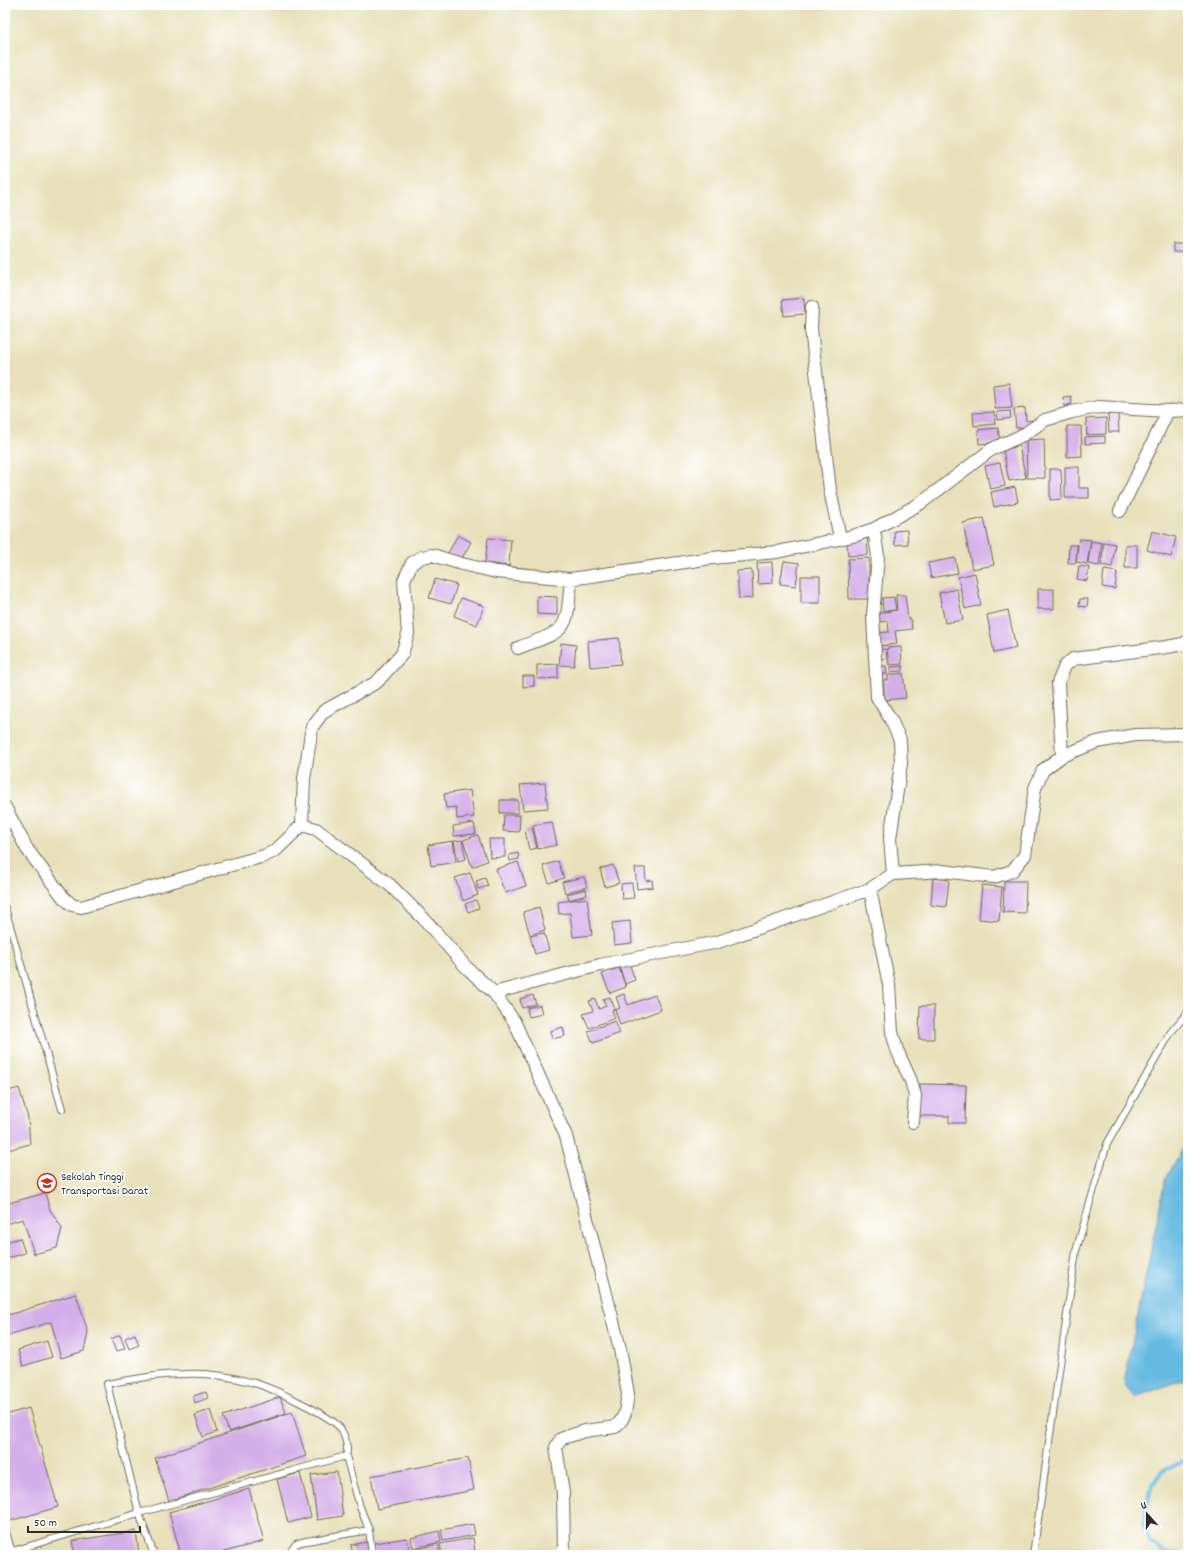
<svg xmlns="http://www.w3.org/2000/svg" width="1193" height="1560" font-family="Dekko,sans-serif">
  <rect width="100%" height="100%" fill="#fff"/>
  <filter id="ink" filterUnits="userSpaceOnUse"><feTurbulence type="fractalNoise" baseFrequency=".025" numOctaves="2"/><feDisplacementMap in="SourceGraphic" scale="8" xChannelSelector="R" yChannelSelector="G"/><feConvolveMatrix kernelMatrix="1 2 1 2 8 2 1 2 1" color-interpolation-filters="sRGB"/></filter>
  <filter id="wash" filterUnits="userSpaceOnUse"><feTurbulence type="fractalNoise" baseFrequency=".012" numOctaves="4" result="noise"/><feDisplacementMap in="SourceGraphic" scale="16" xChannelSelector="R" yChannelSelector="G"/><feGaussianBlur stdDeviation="0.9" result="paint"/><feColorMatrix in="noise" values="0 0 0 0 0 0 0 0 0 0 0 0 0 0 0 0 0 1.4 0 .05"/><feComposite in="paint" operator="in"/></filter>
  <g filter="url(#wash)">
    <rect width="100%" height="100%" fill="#e8e0ba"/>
    <path fill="#65b9e1" stroke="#487286" d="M1188,1139V1378L1135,1397L1124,1384L1165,1180Z"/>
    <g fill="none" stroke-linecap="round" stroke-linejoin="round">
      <path stroke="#65b9e1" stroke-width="4.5" d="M1181,1555L1165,1552L1150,1542L1143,1526L1151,1486L1164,1470L1188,1459"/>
    </g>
    <g id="blocks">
      <path fill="#d4aee8" d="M1173,244H1184V252H1173Z
        M1185,245H1188V265H1186Z
        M804,298L805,314L784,316L782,300Z
        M1009,383L1012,408L995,409L993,385Z
        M1071,396L1072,404L1064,406L1063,397Z
        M1025,408L1026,421L1033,420L1034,426L1016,428L1014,409Z
        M1010,411L1011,418L998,420L997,412Z
        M994,412L995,424L974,426L973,413Z
        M1108,414H1118L1119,432H1109Z
        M1106,418V434L1087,435L1086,419Z
        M1067,426H1081L1082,456L1067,457Z
        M998,428L1000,442L979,444L978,430Z
        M1105,436V443L1085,444V437Z
        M1044,439L1045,478H1027L1026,440Z
        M1019,446L1026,478L1009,481L1003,450Z
        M1000,463L1005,486L990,489L985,466Z
        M1065,467H1079V488H1089V498H1065Z
        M1050,469H1061L1062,499L1050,500Z
        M1015,487L1018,502L994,507L991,492Z
        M984,518L994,565L972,569L963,523Z
        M907,530L908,544L895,545L894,531Z
        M1152,531L1176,537L1171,557L1147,550Z
        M458,535L471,542L461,560L448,553Z
        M867,537L868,555L848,556L847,539Z
        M488,538L511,540L509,566L485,563Z
        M1079,539L1091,540L1087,564L1076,562Z
        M1091,541L1102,543L1099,566L1088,564Z
        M1104,542L1115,544L1112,567L1101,565Z
        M1069,545H1077L1076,563H1068Z
        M1125,545H1137V568H1125Z
        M869,558V599H849L848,559Z
        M955,558L958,573L931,578L928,563Z
        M784,561L799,563L796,586L780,584Z
        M772,562L773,583L758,584L757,563Z
        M1079,566L1089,567L1087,581L1077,579Z
        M752,570L753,598L739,599L737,571Z
        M1104,570L1117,572L1115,589L1102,587Z
        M975,573L981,605L965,609L958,577Z
        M801,576H820V603H801Z
        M435,579L457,585L451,604L429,598Z
        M957,589L963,620L945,623L939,593Z
        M1038,589H1054V609H1038Z
        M896,595H905L908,619H911L912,629L895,631L897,644L879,646L878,633L889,632L888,621L878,622L877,613L897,610Z
        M537,596L557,597V615L537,614Z
        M894,597L896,610L883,611L882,598Z
        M461,598L484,606L477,625L454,616Z
        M1080,599H1088L1087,607L1079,606Z
        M1008,610L1016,648L994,653L987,615Z
        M619,638L621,664L590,667L588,641Z
        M561,643L576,645L574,666L559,665Z
        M901,647L902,664L889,665L887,648Z
        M886,649L887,658L880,659L879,650Z
        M558,664V678L537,679V665Z
        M880,666H886L887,674L881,675Z
        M903,666V671L890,672V667Z
        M903,673L906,698L885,700L883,680H888V675Z
        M523,676H534V686L523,687Z
        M545,783L548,808L523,810L520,785Z
        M470,790L474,817L457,819L456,807L446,808L444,794Z
        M500,800H518V813H500Z
        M504,815H520L519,832L503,831Z
        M552,822L557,845L538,849L533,825Z
        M474,823L476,834L454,836L453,826Z
        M532,828L537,848L529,850L525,830Z
        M478,835L487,861L472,867L463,840Z
        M489,839H505V857L490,858Z
        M462,840L466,859L458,861L454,841Z
        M453,841L456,862L431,866L428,845Z
        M518,853L519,859L510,861L509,855Z
        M558,861L564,878L549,883L543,866Z
        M518,862L526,886L505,893L496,869Z
        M613,865L619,883L605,887L600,869Z
        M635,868H645L646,881L652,880L653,887L637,889Z
        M470,873L478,895L463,901L455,878Z
        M584,877L587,887L565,893L562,882Z
        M485,878L488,886L478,889L476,881Z
        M933,878L949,880L946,907L931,905Z
        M1004,881H1026L1025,913L1003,912Z
        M632,883L634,898L622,899L621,884Z
        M982,885L1002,887L999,921L979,919Z
        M586,889L587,895L569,900L567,894Z
        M587,898L592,935L573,937L570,913L559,914L558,902Z
        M476,900L479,908L468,912L465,904Z
        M539,907L545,930L530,935L523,912Z
        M630,921L632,943L614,945L612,923Z
        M544,933L549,950L535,954L530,936Z
        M629,963L635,980L625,984L619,966Z
        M619,968L626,987L610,993L602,974Z
        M624,994L628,1005L655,995L661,1010L620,1025L615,1010L620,1008L616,997Z
        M533,995L536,1004L522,1008L520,999Z
        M610,997L615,1009L612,1010L615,1018L589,1028L583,1014L593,1011L589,1001L595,999L599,1009L606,1006L603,999Z
        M540,1005L542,1014L529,1017L527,1008Z
        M920,1006H934V1039H919Z
        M615,1021L620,1033L593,1043L588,1031Z
        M563,1027L565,1036L552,1039L550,1031Z
        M920,1084L966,1085L965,1123H949V1116H920Z
        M19,1088L28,1118L30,1144L8,1150L5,1141V1092Z
        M45,1193L50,1210L62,1228L57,1248L34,1254L23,1219L5,1224V1204Z
        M20,1238L25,1253L5,1259V1242Z
        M76,1294L88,1332L84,1351L61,1358L51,1322L5,1336V1316Z
        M135,1334L139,1345L129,1349L125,1338Z
        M120,1335L125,1348L116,1352L111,1339Z
        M47,1341L52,1357L23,1366L18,1350Z
        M5,1354L10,1369L5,1371Z
        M206,1392L208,1398L195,1403L193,1396Z
        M280,1397L286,1413L229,1432L223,1416Z
        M29,1408L58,1507L10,1521L5,1506V1415Z
        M210,1410L217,1432L203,1437L195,1415Z
        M292,1412L306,1456L169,1501L155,1458Z
        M468,1458L474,1490L377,1509L371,1476Z
        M337,1472L343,1516L317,1520L311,1475Z
        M300,1473L311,1517L288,1523L277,1479Z
        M249,1489L264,1541L213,1555H181L169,1512Z
        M473,1524L475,1535L443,1541L441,1530Z
        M136,1531L139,1555H75L72,1541Z
        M439,1531L441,1542L413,1548L411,1538Z
        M407,1538L409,1548L375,1554L374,1543Z
        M473,1538L475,1550L442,1555L440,1544Z
        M367,1542L369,1555H353L351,1545Z
        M438,1544L440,1555H415L413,1550Z
        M411,1549L412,1555H384V1554Z"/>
    </g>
  </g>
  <g filter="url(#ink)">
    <use href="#blocks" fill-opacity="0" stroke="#6d6a5d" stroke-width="1"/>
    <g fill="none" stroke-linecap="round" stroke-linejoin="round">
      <defs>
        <path id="service" d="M5,908L62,1109
          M5,1529L12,1552
          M369,1530L372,1555
          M12,1555V1552L16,1550L139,1513L346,1456L360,1507L369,1530L301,1542L296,1544L288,1555
          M154,1555L139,1513L107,1384C133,1379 159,1374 185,1374C207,1373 233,1377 254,1383C270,1387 330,1415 340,1428C345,1435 349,1448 346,1456
          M1033,1555L1076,1251L1107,1144L1171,1032L1188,1012"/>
        <path id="minor" d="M812,307L811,329L830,490L840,538
          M1120,511L1168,411
          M874,529L878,557L873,615L877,697L891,720L900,740L901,764L890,839L893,874
          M518,648C569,628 566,634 571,579
          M1062,756L1058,683L1065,666L1073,659L1167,647L1183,644L1188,641
          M5,807L27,849L63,897L72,905L81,907L264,856L275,851L302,825L304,779L312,727L324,711L377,682L402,654L408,634L404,580L412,563L422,557L432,555L462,564L496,572L571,579L712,558L777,552L853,536L874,529L921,503L992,449L1023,435L1045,420L1072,412L1098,407L1168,411L1188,410
          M302,825L316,829L390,885L425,920L466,967L494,993L514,1021L566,1136L620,1349L628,1394L625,1413L621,1421L615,1427L585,1431L566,1437L561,1439L556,1447L563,1493L564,1555
          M870,889L889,985L892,1032L897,1050L911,1081L915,1096L913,1122
          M494,993L600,965L718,942L870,889L893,874L942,871L994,877L1012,871L1025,855L1035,788L1043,770L1062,756L1097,742L1135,735L1188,734"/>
      </defs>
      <use href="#service" stroke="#6d6a5d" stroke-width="8"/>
      <use href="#minor" stroke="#6d6a5d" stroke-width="14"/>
      <use href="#service" stroke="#fff" stroke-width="6"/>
      <use href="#minor" stroke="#fff" stroke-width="12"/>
    </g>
  </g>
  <defs>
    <symbol id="university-ring" viewBox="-11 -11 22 22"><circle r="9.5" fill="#fff" stroke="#c8321e" stroke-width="1.5"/><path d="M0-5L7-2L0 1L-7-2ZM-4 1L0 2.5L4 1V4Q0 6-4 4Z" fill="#c8321e"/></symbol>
  </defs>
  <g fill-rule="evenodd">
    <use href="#university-ring" x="36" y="1172" width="22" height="22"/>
  </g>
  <g text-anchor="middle" stroke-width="3" stroke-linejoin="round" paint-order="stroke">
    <g font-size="12" fill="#2b2b2b" stroke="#fff" text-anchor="start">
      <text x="61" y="1180">Sekolah Tinggi<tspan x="61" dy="14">Transportasi Darat</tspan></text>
    </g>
  </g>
  <rect width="1193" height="1560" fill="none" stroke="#fff" stroke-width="20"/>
  <g transform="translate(1147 1514) rotate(339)" stroke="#ffffff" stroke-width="3" paint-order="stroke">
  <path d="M0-3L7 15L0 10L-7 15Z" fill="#2b2b2b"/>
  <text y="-6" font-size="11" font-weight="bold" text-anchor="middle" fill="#2b2b2b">U</text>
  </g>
  <path d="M28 1526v6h112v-6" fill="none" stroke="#2b2b2b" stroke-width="2"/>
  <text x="34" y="1526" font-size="12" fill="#2b2b2b" stroke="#ffffff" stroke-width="3" paint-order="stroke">50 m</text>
</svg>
